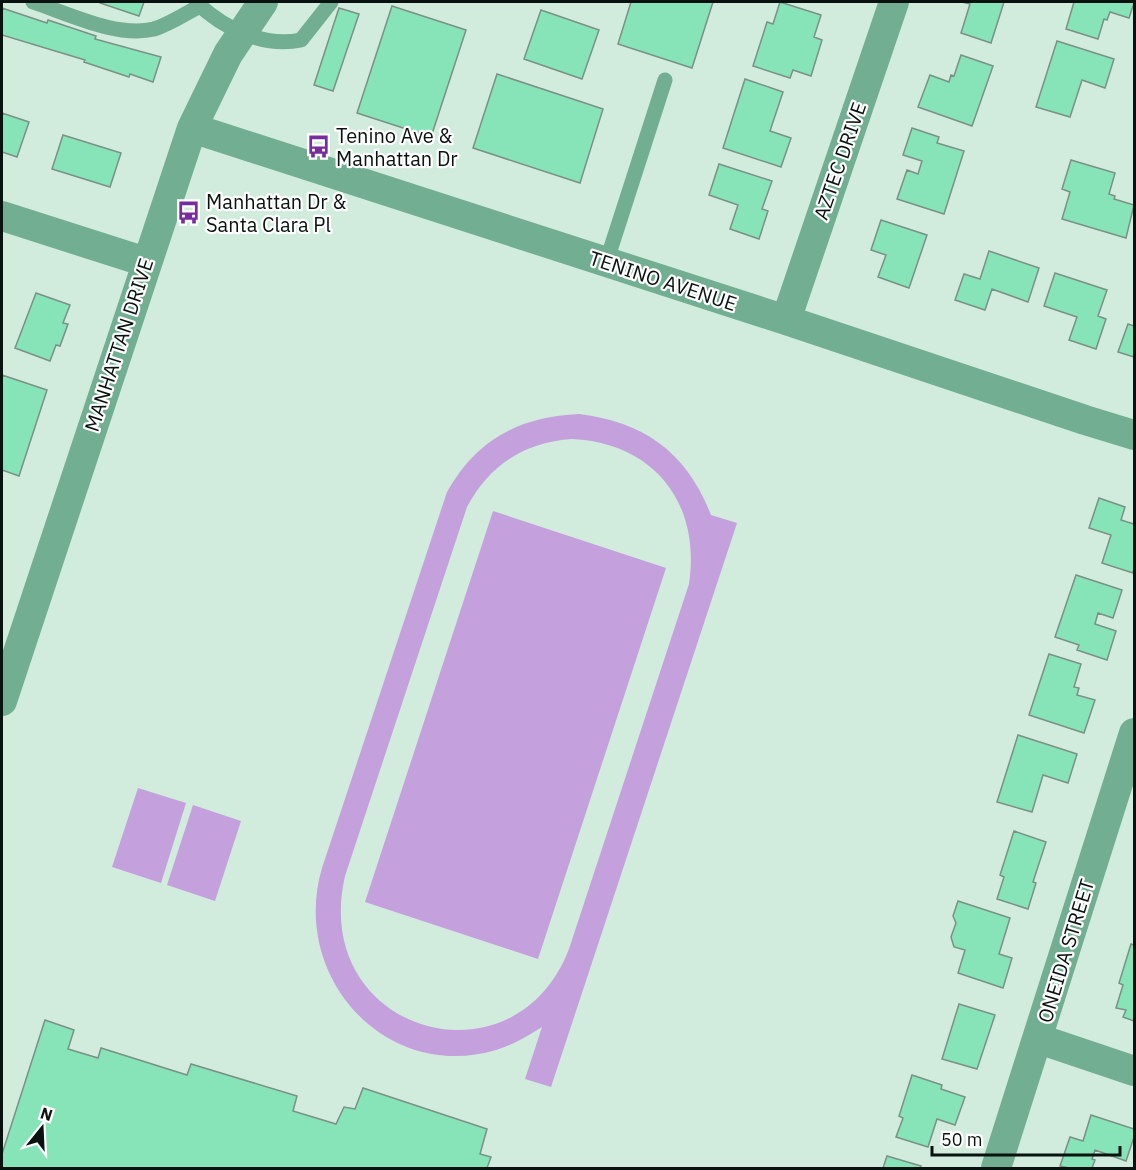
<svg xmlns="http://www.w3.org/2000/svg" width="1136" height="1170" font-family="'IBM Plex Sans',sans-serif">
  <rect width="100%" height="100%" fill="#d1ebdd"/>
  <path fill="#c4a0dc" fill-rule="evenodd" d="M579,414C645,422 687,453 711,515L737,523L551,1087L525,1079L542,1027C528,1036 513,1045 496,1050C385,1083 290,976 322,868L447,492C477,439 519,417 579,414ZM572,439C655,443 701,504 689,584L569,949C514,1092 309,1032 345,876L467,507C489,465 525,442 572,439Z
    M493,511L666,568L538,959L365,902Z
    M138,788L186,803L161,883L112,867Z
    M193,805L241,821L215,901L167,885Z"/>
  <path fill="#87e4b9" stroke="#7a9185" stroke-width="1.5" d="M100,2H144L139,16L100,3Z
    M631,2H713L692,68L618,44Z
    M780,2L821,15L814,37L822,40L811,76L793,70L790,78L753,66L767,22L773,24Z
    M962,2H1004L991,43L961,33L970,4Z
    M1074,2H1134V3L1129,18L1110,12L1107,20L1104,19L1098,39L1066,29Z
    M392,6L466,30L431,137L357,113Z
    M2,8L47,23L48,20L96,36L95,39L161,57L153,82L130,74L129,77L84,62L85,60L2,35Z
    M339,8L359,14L333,91L314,85Z
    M541,10L599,30L582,79L524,59Z
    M1057,41L1114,59L1105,88L1082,80L1070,117L1036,107Z
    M961,55L993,66L972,126L918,107L930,75L949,82L951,75L954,76Z
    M497,74L603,109L580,183L473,148Z
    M745,79L783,92L770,131L791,138L781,167L723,148Z
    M2,113L29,122L17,157L2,152Z
    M912,128L939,137L937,143L964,151L944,214L897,199L907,170L918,174L922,161L903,155Z
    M63,135L121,153L110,187L52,169Z
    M1071,160L1115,173L1109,194L1115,196L1114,199L1134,205L1126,238L1062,219L1070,192L1062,189Z
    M719,164L772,181L762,209L768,211L759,239L730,229L738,205L709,195Z
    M881,220L927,235L909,288L878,277L886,255L871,250Z
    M989,251L1039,268L1028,302L992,289L985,310L955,300L964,274L980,279Z
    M1055,273L1107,290L1098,316L1106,319L1096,349L1069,340L1077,317L1044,306Z
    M36,293L70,305L63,323L68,324L60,346L56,345L50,361L15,348Z
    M1128,324L1134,326V357L1118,352Z
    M2,375L47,390L19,476L2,470Z
    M1099,498L1125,507L1121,520L1134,524V567L1133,573L1102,563L1111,535L1089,528Z
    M1076,575L1122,590L1113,618L1098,613L1095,624L1116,631L1107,660L1077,650L1079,645L1055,637Z
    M1049,654L1081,664L1074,687L1079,688L1077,695L1095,700L1084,733L1029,715Z
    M1018,735L1077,754L1068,783L1043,775L1032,812L997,802Z
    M1014,831L1046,842L1033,882L1036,883L1028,909L997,899L1004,877L1000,875Z
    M958,901L1010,918L999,954L1012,958L1003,988L958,973L965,950L954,947L951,937L956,923L953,916Z
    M1131,944L1134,945V1021L1123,1017L1126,1010L1116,1008L1123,985L1119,983Z
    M959,1004L995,1015L977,1069L942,1059Z
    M45,1020L74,1030L68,1049L98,1058L101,1048L187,1075L191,1064L297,1096L293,1111L336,1124L344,1107L355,1109L363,1088L487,1129L480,1154L491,1157L487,1168H2V1154Z
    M912,1075L942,1085L941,1089L965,1097L955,1125L937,1119L928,1147L896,1137L903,1118L899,1116Z
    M1091,1115L1134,1129V1137L1126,1161L1095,1150L1092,1159L1095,1160L1092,1168H1069L1060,1166L1070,1137L1083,1141Z
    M887,1156L921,1166L920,1168H883Z"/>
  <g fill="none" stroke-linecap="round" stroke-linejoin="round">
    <path stroke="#72ae91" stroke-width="15" d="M33,2C69,14 117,38 154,29C170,24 186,13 200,6
      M196,2C223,28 263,48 301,40L331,2
      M606,263L665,80"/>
    <path stroke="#72ae91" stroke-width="30" d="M192,128L786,320L1085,420L1134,435
      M2,216L146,262
      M786,320L894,2
      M2,701L192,128L228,54L263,2
      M1039,1039L1134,1071
      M996,1168L1134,733"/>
  </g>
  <defs>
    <symbol id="bus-bare" viewBox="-9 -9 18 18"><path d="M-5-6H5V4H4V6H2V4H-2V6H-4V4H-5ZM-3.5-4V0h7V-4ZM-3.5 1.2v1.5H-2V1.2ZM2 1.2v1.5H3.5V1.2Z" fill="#782d9f" stroke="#fff" stroke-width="2.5" paint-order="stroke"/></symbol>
  </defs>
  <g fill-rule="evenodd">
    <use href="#bus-bare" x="302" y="130" width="33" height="33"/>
    <use href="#bus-bare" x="172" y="196" width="33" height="33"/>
  </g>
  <g text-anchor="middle" stroke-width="4.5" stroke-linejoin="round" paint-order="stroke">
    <g font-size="20" fill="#09120e" stroke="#fff" text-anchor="start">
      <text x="336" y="143">Tenino Ave &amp;<tspan x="336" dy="23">Manhattan Dr</tspan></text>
      <text x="206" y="209">Manhattan Dr &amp;<tspan x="206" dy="23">Santa Clara Pl</tspan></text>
    </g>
    <g font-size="20" fill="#09120e" stroke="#fff">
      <text transform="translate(840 161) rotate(-71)" y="7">AZTEC DRIVE</text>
      <text transform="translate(663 281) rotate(18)" y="7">TENINO AVENUE</text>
      <text transform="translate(119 345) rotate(-72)" y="7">MANHATTAN DRIVE</text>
      <text transform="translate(1066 951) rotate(-73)" y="7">ONEIDA STREET</text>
    </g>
  </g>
  <rect width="1136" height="1170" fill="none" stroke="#09120e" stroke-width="6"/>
  <g transform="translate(42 1128) rotate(18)" stroke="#ffffff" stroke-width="4.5" paint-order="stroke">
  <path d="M0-4.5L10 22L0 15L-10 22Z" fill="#09120e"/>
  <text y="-9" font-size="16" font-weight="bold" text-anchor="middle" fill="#09120e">N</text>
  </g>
  <path d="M932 1146v9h188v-9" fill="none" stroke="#09120e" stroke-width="3"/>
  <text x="941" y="1146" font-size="18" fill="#09120e" stroke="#ffffff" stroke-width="4.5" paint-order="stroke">50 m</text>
</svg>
